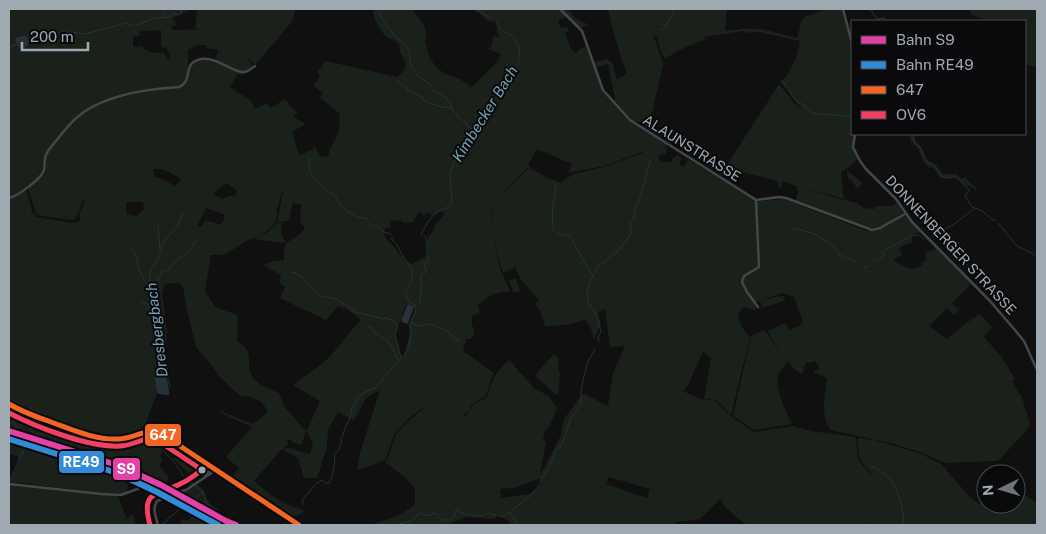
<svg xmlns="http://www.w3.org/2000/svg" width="1046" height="534" font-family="'Public Sans',sans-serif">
  <rect width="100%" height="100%" fill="#101010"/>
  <path fill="#1a201a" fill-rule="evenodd" d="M9,9H295L293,19L290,24L256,64H254L243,53L252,64V67C249,69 246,71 241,71L215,60L218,50L206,48V45H198L188,50V65L187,73C199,44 227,73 246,73L242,75L238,74L230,87L251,101L255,109L265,104H267L271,108L285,99L288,103V106L290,104L291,107L297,112L294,117L306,124L292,132L299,155L312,150L315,146L320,156L324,157L329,155C328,148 333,146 335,140C340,131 340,123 339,113L320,98L323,93L314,86L320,75L317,72L326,61C350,66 373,72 397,77C408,68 408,66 401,54C399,51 400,46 398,43C395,39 391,39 387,37C383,35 375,21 374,17C373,13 374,12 374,9H412C419,18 430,29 425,40C428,56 432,67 448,75C451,76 455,77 459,79C463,81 468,85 472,87L496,63L501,54L488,49L492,46L493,36L499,37V34L497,32L496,22L488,21L479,13L471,9H567L575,18L589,25L581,28L567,17L558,20L560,26L563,28L568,27L569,30L565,34L572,51L576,53L580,49L586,46L603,90L626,116L667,144L666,154L658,155V158L662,162H671L673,157L675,158L677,155L682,158L679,163L684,167L688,159L755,200L756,203L758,201L784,199L867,231H876L904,216H906L920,232L911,236L913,242L902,246L899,250L903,255L894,259L896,262C907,267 910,272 922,265L923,262L927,260L925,254L929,251L936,248L971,284L952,303L959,310L954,315L947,309L948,307L929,326L947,339L966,323L980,314L992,327L984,337L1003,359L1015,379L1012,381L1020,395L1021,394L1030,424L1027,430L998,461L945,463L920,452L890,443L830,430C820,415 825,395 827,378L815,373L814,371L819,369V367L817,363L814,361L811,363L806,362L802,374C790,369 773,343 768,331L785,323L790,330L801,325L803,322L794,297L782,293L760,301L779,296L780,298L782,296H784L785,300L783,301H781V302L762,308L760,301L754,303L757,308L755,310L744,307L738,313C738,323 745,331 750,338L731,415C722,406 717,397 704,399C707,385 708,371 711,358L703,352L688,385L683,391L700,399L713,400L716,402L732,417L754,432L793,426L811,431L856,437L858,460L871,475V473C858,458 858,458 858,438L874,440L919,453L941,464L968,495L979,504L992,505L1016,504V500L1026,496L1037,503V525H866L868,523L864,525H746L745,524L725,507L720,499L700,519L676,522L674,525H511L508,520L496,515L495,519L466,517L446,525H367C388,520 398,518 415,504V489L408,480L385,462C392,454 391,441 398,432C406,422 418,414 428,404L408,419L394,435L386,459L381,462L357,470L360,453L380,390L366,398L354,420L338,412L328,430L327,447L317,478H304L298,458L282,449L254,481C271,497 284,504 306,511L291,519L231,478L239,468L226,457L252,427L225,415L217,410L253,424L267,413C266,401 251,395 240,396L220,377L209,362L196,347L186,306L183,287L180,284L175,283L166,284L164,286L162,294L167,331L166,363L171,387H169L164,366V355L158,358L159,363L156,369L155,379L157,393L145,425L141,428V431L142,434C154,436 158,441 163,452L160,456L163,459L159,466L169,477L165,485L130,468L94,455L9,430L10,407L9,406V199L20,194L25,191H27L32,212L37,217L73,223L81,221L79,215L85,200H83L77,216L73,220L41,216L36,214L28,188L45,169V164H44C41,178 22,193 9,197ZM189,10L197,11L195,28L201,29L174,30L171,28V26L177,25L172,18ZM161,30V46L162,47L166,48L170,54L169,60L163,52C155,54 147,53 142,46L133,47V37L140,36L139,31H154ZM537,149L572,164L568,173L604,166L642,152L643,153L604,167L573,174C570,178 565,177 562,183L550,179L530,168L528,169L495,202L524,171L530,167L528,163L530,162ZM154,169H163L181,179L176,186L161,179L154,177ZM227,183L237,191L235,196H228L223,199L214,195L217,190ZM282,190L283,191L277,223L289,220L293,203L301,204L300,223H302L305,229L296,237L286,243L281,233L282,223L276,224L265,234L254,239L286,243L284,251V260L274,261L263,265L281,275L279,283L285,287L280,298L326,320L338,306L348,310L361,320C348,333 339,348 325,361C315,370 303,377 293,385L320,401L307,430L303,428L284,406L279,393C270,389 257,385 252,376C244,362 257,354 237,341L238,315L215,307L205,291L211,255H224L248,240L262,235L275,223L278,211L276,209L278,207ZM126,202H143L144,209L137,216L127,214ZM493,204C489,218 497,257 503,273L515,267L521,280L539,300L535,304C541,310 543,318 545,326C559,326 573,325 585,319L591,329L594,339L601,325L598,313L605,309L610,347L625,346L613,373L608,406L583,393L564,419L561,435L543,470L540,473L546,442L543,440L545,431L549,427L557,409L549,396L535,389L509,360L497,372L490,386L487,397C484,400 479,401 475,403C471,406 469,413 465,417L464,415L468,412L472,404L486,396L489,385L494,373L463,351L466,339H471L474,335V329L472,325V316L480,312L478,305L493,294L510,291L500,269L494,239L491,212ZM206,208L223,214L225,215C224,221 223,223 218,225L213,222L205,221L201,227L197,226ZM441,211L445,214L435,225L431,234L428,236L427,246L428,255L412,264C398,259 397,246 386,239L385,235L383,231L386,228L390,227L391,220L401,221L404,223L413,222L419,212L425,216L427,212L434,216ZM408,304L414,307L415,310L408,325L410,334L403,356L400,355L399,346L395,334L406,305ZM306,432L308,433L313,445L310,454L289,448L283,449L288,444L287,441L290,439L294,443L301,445ZM609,477L650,489L647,498L606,484ZM540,478L539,487L529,494L501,498L500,489L514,488Z
    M612,9H727L725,31L742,29H762L797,38L802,20L807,15H812L825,9H842L852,46V134H854L853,147L858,159L849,167L841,172L843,194L845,199L801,187L844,200L857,203V204L863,206V208L875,209L876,206H891L897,203L903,213L902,214C892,220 880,230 868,228L796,200L798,192L796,186L782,181V188H779L778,181L725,168L779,84L794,103L804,111L798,105L780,81L786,77L796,58L800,41L759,32L748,33L743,31L703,37L706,40C691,44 678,50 665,59L660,49L657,37L654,34C655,45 662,55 663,65L649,127H647L640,122H634L615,101V98L608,64L596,67L595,62L607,59L613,64L617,79L627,74C619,53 613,31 608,10Z
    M970,9H1037V67L1025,64V21H992L971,15Z
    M910,134H914L916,142L921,146L927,160L935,164L943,174H957L962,179L965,177L976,188V190L970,186L965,185L956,178H940L933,167L930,168L924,163L918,148L911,142Z
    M847,170C852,175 856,177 862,183L861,186L857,188L850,179L848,180Z
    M516,278L520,291L514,293L509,281Z
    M764,330L766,333H767L771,340L787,362C785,367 780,370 778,375C775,388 786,414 793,424L754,430L733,416L751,336Z
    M555,354V356L559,359L558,368L560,373L558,395L554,393L535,376L547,361Z
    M9,434L129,472L171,494L161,497C154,489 138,480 128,481L127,492L121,494L103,493L21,483H11L9,481L19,464L18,457L9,453Z
    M181,449L209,468L208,470L193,482L195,480L173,459Z
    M9,484L117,495L127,518L133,514L136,525H9Z
    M197,485L204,490L206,497L210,504L218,509L225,518L181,494Z
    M199,510L229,525H194L191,524L186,525L179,522L183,519L187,521Z"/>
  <path fill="#263235" d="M40,32L42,35L40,42L36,44L32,42L28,35L29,33Z
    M26,36L29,42C28,46 25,48 21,50L17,44L15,39L18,37Z
    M408,304L414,307L408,323L407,324L402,322L401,320Z
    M162,354L164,355V366L169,390V395C164,395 161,395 157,393L155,379L156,369L159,363L158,355Z"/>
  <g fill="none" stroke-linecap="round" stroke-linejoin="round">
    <path stroke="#263235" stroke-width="1" d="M476,9L489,17
      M870,9L877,19L885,18L887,21
      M378,11C381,18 386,25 391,31C396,38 403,42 408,49C410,52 410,56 410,60C413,74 419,77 430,84L431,87
      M162,16L167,9
      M136,25L155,18L170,17L174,13L178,15L182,13L181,9
      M661,30L664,29L674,12V9
      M41,35L47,33L71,32L85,34L126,23L133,26
      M9,50L12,46L17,44
      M396,80L406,87L407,90L422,97L424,101L442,107L452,108
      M782,81L787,88
      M433,90L445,97L451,104L452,110L463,121L467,123V126L470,128H472L474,130
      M790,91L796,101L802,104L813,113L819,114L836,115L852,117
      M912,134L915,143L919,146L927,162L934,165L937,170L943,177L949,178L954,176L970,190L965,196L972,207L982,211L993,220H995
      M309,158C310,165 308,173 314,177L315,179C319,183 322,187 326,190C329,192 334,194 336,197C337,199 338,202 339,204C345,210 357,219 366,218C368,223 371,227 377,226L384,232L391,234
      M555,184L556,193L553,203L552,229C559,238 571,230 574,244L592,275
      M998,223L1017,246L1037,256
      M158,226L160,248
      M793,229H797L815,234L831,244L840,255L856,262
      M421,234C426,225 432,214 441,210C446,207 448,209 452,204L450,175L453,164L461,155L470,139V135L475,129L480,118L499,94L502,85L512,69C515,67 520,62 520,58C520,55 518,53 520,49C518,46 516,41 514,38C506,30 501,35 497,21
      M932,236L933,233L950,227L974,209
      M392,237V240C399,244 399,251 403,257C409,264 414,269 412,278C411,283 410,286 407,289
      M131,248C139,255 136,264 140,272C143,277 146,283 149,288H150
      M874,262L884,256L883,251L912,236L919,235L924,239
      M864,268L868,266
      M291,272L296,273L303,278L317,294L321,296L337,299L356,312L383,319L386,318L388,319L393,320L398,326L395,334L401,358L375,388L365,392L358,397L355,405L351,409L352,412L349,417L350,420C343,428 345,432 341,439C342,445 339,451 334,454C336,461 333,476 329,483H326L322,480L317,483L303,499L302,502L304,505
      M156,299L158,297V278L163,271L168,270L177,260L189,251L197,239
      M141,302L148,304L153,317
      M419,306L421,290V275L426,272L424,263L428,262L429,260C425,251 429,245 425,236
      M412,323L420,326L431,324L447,331L455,339L461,341
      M367,326L372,328L375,333L388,341L392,347L398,361
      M599,341L598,337L601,332L597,316L589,304L587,293L590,282L597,268L606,260L617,252L623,245L632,232L630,223L634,218L636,205L640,198L650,161
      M162,354V353L160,346L162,344L159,336L160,333L154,316L156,314V300C150,294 148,279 151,270C153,264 159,260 160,253C162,248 164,240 168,236C171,232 177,229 179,224C180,221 181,217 183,213
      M404,357C409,351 413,333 410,326L416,309L415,305C409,303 406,299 406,293
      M9,424L10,423L14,422L17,428H19L22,425V421L27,420L30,422L31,430L34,434L39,435L55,431C63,436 74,444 82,444C88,444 92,442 98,442C101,442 105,443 109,444C111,445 113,446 116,447C129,450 143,430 156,439C160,441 160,445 162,448C166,455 173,460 177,466C180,470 182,475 186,479C190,484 197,485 201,490C207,498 204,508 216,510C220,515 218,520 221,525
      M9,426L10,428L12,427L17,433
      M872,466C877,470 885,473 889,478C900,492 903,509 904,525
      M541,481L552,462L555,451L562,444L571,418L581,403V391L584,376L588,361L595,350
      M9,482L25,447
      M192,500L203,492
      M511,511L530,496L538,487V485
      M162,525C169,516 179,511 188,503
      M395,525L411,521L420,513L429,516L432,515L433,513L436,514L441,520H450L454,516L455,511L458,510L462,513L470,515L472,514C478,517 483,516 488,513L501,517L510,512L516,522L517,525"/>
    <path stroke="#444749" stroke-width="2.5" d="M560,9L582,31L603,90L630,120L753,198L756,200L779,197L786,198L872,230L880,228L905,214
      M843,9L852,43
      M855,134L853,147L860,161L866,169L896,199L912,222L990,301L1014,329L1024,341L1037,370
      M9,198C18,196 41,179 44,170C45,165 44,159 46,155C48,149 70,124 75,119C101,95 145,89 179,87C194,81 181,63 201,59C216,56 235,74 245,72C249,71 252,68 255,66
      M756,200L759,267L744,276L742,282L747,292L758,307
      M205,476L213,468
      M9,484L102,494L121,495L140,488L145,487L159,495L160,499
      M158,525C156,517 152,509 157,501L186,490L216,470"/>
    <path stroke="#46484b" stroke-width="4" d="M9,404C22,412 37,417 51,422C74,431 93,439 118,439C133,439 145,427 159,432L299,525"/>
    <defs>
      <path id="bus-1" d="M9,404C22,412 37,417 51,422C73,430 95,440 118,439C133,439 144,429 159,432L299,525"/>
      <path id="bus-2" d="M9,413C36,427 90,448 120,446C132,446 142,438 154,438L202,470C196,474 189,480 182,483C158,496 140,489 150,525"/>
    </defs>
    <use href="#bus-1" stroke="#0a0a0c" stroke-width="9"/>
    <use href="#bus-2" stroke="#0a0a0c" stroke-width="9"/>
    <use href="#bus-1" stroke="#f26522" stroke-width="5"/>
    <use href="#bus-2" stroke="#f24062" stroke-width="5"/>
    <defs>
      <path id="rail-1" d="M9,431L120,466L161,485L226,521L236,525"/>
      <path id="rail-2" d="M9,439L117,473L157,492L218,525"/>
    </defs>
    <use href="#rail-1" stroke="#0a0a0c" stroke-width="10"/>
    <use href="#rail-2" stroke="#0a0a0c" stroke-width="10"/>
    <use href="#rail-1" stroke="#e340a8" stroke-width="6"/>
    <use href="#rail-2" stroke="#338bd7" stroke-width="6"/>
  </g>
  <circle fill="#9fa9b2" stroke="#0a0a0c" stroke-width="2" cx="202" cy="470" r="4.5"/>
  <g text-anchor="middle" stroke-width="4" stroke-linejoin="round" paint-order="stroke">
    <g font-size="14" fill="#9fa9b2" stroke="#0a0a0c">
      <text transform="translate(692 148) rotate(32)" y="5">ALAUNSTRASSE</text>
      <text transform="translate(951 245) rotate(47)" y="5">DONNENBERGER STRASSE</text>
    </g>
    <g font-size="15" font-style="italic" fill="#73a0b0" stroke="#0a0a0c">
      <text transform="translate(485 114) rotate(-58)" y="5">Kimbecker Bach</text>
      <text transform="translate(157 330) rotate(-97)" y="5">Dresbergbach</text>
    </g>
  </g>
  <g stroke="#0a0a0c" stroke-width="2">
    <rect x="144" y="423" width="38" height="24" rx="5" fill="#f26522"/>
    <rect x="58" y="450" width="47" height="24" rx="5" fill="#338bd7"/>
    <rect x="112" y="457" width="29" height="24" rx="5" fill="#e340a8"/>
  </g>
  <g font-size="14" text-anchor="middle" font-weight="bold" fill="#fff">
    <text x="163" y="440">647</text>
    <text x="81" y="467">RE49</text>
    <text x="126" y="474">S9</text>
  </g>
  <rect width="1046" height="534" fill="none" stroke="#9fa9b2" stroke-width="20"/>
  <rect x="851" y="20" width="175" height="115" fill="#0a0a0c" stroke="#464a4e"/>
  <rect x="861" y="36" width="25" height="8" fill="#e340a8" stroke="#464a4e"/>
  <text x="896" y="45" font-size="15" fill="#9fa9b2">Bahn S9</text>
  <rect x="861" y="61" width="25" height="8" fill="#338bd7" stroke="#464a4e"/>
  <text x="896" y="70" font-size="15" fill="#9fa9b2">Bahn RE49</text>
  <rect x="861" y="86" width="25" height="8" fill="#f26522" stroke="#464a4e"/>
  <text x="896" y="95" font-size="15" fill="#9fa9b2">647</text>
  <rect x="861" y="111" width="25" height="8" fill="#f24062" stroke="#464a4e"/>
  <text x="896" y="120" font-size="15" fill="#9fa9b2">OV6</text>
  <g transform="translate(1001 489) rotate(265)"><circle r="24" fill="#0a0a0c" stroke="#464a4e"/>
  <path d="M0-4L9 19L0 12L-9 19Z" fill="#6d7379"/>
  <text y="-8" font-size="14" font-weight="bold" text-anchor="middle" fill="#9fa9b2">N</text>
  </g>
  <path d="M22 42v8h66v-8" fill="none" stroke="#9fa9b2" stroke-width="2.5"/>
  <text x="30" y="42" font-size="15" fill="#9fa9b2" stroke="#0a0a0c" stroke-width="4" paint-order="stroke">200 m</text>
</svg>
